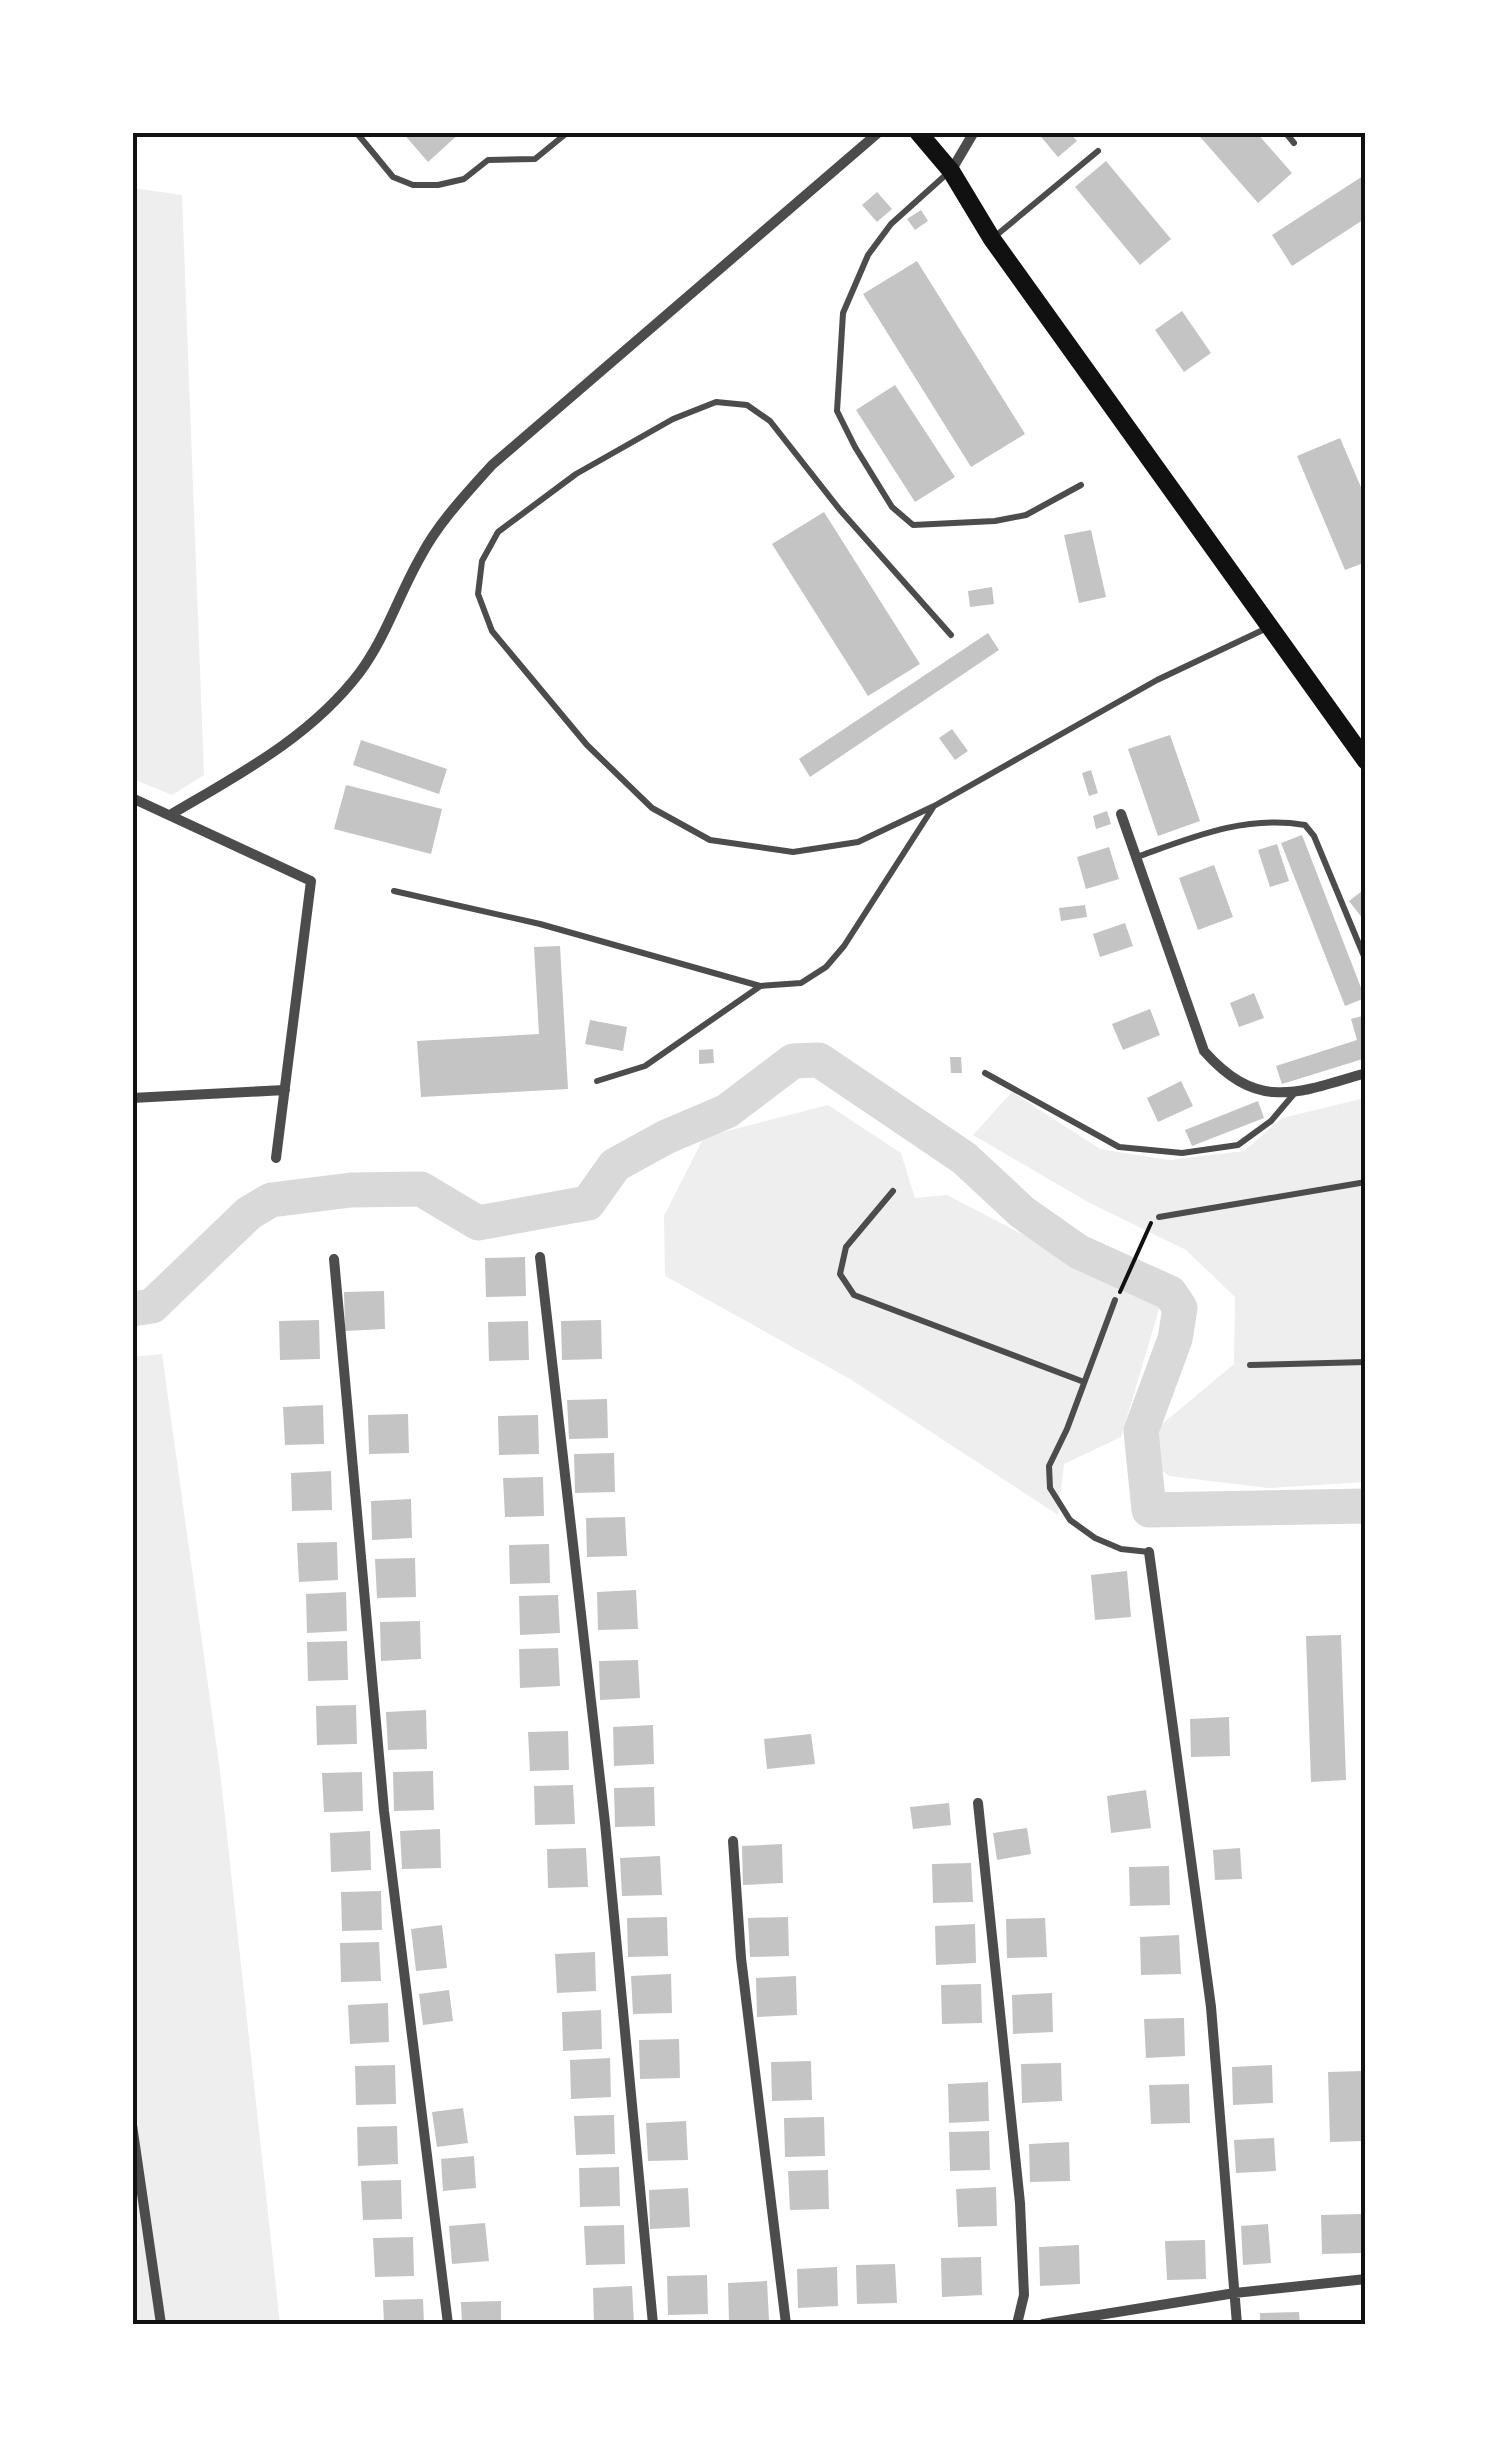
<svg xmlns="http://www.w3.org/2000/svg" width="1498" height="2457" font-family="Manrope,sans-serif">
  <rect width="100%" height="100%" fill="#fff"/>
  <path fill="#eee" d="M133,188L182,195L204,775L172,795L133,779Z
    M1012,1092L1100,1149L1168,1160L1244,1151L1282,1118L1365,1098V1482L1268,1488L1169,1476L1150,1461L1149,1435L1234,1364L1235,1297L1186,1250L1088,1202L973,1135Z
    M828,1105L901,1153L915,1198L947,1195L1160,1306L1121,1437L1064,1464L1058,1515L850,1379L665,1276L664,1216L704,1137Z
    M162,1354L220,1771L280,2324H133L132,1357Z"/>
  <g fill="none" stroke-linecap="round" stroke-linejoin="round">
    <path stroke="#d9d9d9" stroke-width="35" d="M132,1309L152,1306L249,1213L271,1200L351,1190L421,1189L478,1223L588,1203L615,1165L666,1137L727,1111L793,1061L819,1060L964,1158L1022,1212L1079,1252L1170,1293L1180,1308L1175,1339L1141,1431L1149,1510L1366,1506"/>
  </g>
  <path fill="#c4c4c4" d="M402,132H461L428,162Z
    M1037,132H1069L1077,141L1058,157Z
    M1196,132H1256L1292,173L1258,203Z
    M1106,161L1171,239L1140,265L1075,187Z
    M1366,174V218L1292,266L1272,235Z
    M877,192L892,209L877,222L862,205Z
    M921,210L928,221L915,230L907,219Z
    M917,261L1025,434L971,467L863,294Z
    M1182,311L1211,353L1184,372L1155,330Z
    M895,385L955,477L915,502L856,410Z
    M1340,438L1366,499V562L1345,570L1297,456Z
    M824,512L920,664L868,696L772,544Z
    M1091,530L1106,597L1079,603L1064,535Z
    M992,587L994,604L970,607L968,591Z
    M988,633L999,650L810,777L799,759Z
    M952,729L968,751L955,760L939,738Z
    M1170,735L1200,821L1158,836L1128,749Z
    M361,740L447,769L439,794L353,765Z
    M1091,770L1098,793L1089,796L1082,773Z
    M346,785L442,809L431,854L334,829Z
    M1107,811L1111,824L1096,829L1093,816Z
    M1302,835L1365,998L1345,1006L1281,843Z
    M1277,844L1289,881L1270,887L1258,850Z
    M1109,847L1119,879L1086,889L1077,857Z
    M1214,865L1233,917L1198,930L1179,878Z
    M1366,888V923L1349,901Z
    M1085,905L1087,917L1061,921L1059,908Z
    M1125,923L1133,946L1100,957L1093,934Z
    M560,946L568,1089L421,1097L417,1041L539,1034L534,947Z
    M1254,993L1264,1018L1239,1027L1230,1003Z
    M1150,1009L1160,1035L1123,1050L1112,1024Z
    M1366,1015V1058L1282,1084L1276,1066L1357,1040L1351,1019Z
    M590,1020L627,1027L623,1051L585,1044Z
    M713,1049L714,1063L699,1064V1050Z
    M950,1057H961L962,1073H951Z
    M1181,1081L1193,1106L1158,1122L1147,1098Z
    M1258,1101L1264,1118L1192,1146L1185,1130Z
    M525,1257L526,1296L486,1297L485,1258Z
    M384,1291L385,1329L345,1331L344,1292Z
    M319,1320L320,1359L280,1360L279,1321Z
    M601,1320L602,1359L562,1360L561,1321Z
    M528,1321L529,1360L489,1361L488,1322Z
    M607,1399L608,1438L569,1439L567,1400Z
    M323,1405L324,1444L285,1445L283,1407Z
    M408,1414L409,1453L369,1454L368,1415Z
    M538,1415L539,1454L499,1455L498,1416Z
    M614,1453L615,1492L575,1493L574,1454Z
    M331,1471L332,1510L292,1511L291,1473Z
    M543,1477L544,1516L505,1517L503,1478Z
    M411,1499L412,1538L372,1540L371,1501Z
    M625,1517L627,1556L587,1557L586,1518Z
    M337,1542L338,1580L299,1582L297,1543Z
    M549,1544L550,1583L510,1584L509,1545Z
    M415,1558L416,1597L377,1598L375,1559Z
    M1127,1571L1131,1617L1095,1620L1091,1575Z
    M636,1590L638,1629L598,1630L597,1592Z
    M346,1592L347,1631L307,1633L306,1594Z
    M558,1595L560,1633L520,1635L519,1596Z
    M420,1621L421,1659L381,1661L380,1622Z
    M1341,1635L1346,1780L1311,1782L1306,1636Z
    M347,1641L348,1680L308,1681L307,1642Z
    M558,1648L560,1686L520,1688L519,1649Z
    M638,1660L640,1698L600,1700L599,1661Z
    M356,1705L357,1744L317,1745L316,1706Z
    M426,1710L427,1749L388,1750L386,1712Z
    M1229,1717L1230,1756L1191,1757L1190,1719Z
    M653,1725L654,1764L614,1766L613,1727Z
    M568,1731L569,1770L530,1771L528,1732Z
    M811,1734L815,1764L767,1769L764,1739Z
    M433,1771L434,1810L394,1811L393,1772Z
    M362,1772L363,1811L324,1812L322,1773Z
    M573,1785L575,1824L535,1825L534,1786Z
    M654,1787L655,1826L615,1827L614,1788Z
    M1146,1790L1151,1828L1111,1833L1107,1796Z
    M949,1803L951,1825L913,1829L910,1807Z
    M1027,1828L1031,1854L997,1860L993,1833Z
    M440,1829L441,1868L402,1869L400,1831Z
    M370,1831L371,1870L331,1872L330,1833Z
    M782,1844L783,1883L743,1885L742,1846Z
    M586,1848L588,1887L548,1888L547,1849Z
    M1240,1848L1242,1879L1215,1880L1213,1850Z
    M660,1856L662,1895L622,1896L620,1858Z
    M971,1863L973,1902L933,1903L932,1864Z
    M1169,1866L1170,1905L1130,1906L1129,1867Z
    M381,1891L382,1930L342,1931L341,1892Z
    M667,1917L668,1956L628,1957L627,1918Z
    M788,1917L789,1956L750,1957L748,1918Z
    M1045,1918L1047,1957L1007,1958L1006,1919Z
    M975,1924L976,1963L936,1965L935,1926Z
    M442,1925L447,1968L416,1971L411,1929Z
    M1179,1935L1181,1974L1141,1975L1140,1937Z
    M379,1942L381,1981L341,1982L340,1943Z
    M595,1952L596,1991L557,1993L555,1954Z
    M671,1974L672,2013L633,2014L631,1976Z
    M796,1976L797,2015L757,2017L756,1978Z
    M981,1984L982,2023L942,2024L941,1985Z
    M449,1990L453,2021L423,2025L419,1994Z
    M1052,1993L1053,2032L1013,2034L1012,1995Z
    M388,2003L389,2042L350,2044L348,2005Z
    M601,2010L602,2049L563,2051L562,2012Z
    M1184,2018L1185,2056L1146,2058L1144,2019Z
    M679,2039L680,2078L640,2079L639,2040Z
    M610,2058L611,2097L571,2099L570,2060Z
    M811,2061L812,2100L772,2101L771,2062Z
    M1061,2063L1062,2101L1022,2103L1021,2064Z
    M395,2065L396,2104L356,2105L355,2066Z
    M1272,2065L1273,2103L1233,2105L1232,2067Z
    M1362,2071L1364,2141L1330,2142L1328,2072Z
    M988,2082L989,2121L949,2123L948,2084Z
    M1189,2084L1190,2123L1151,2124L1149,2085Z
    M463,2108L468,2143L437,2147L432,2112Z
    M614,2115L615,2154L576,2155L574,2116Z
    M824,2117L825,2156L785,2157L784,2118Z
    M686,2121L688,2160L648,2161L646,2123Z
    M397,2126L398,2164L358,2166L357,2127Z
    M989,2131L990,2170L950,2171L949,2132Z
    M1274,2138L1276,2171L1236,2173L1234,2140Z
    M1069,2142L1070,2181L1030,2182L1029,2144Z
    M474,2156L476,2188L443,2191L441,2159Z
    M619,2167L620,2206L580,2207L579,2168Z
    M828,2170L829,2209L790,2210L788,2171Z
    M401,2180L402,2219L363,2220L361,2181Z
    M996,2187L997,2226L958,2227L956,2189Z
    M688,2188L690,2227L650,2229L649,2190Z
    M1361,2214L1362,2253L1322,2254L1321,2215Z
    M485,2223L489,2261L452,2264L449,2226Z
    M1268,2224L1271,2263L1243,2265L1241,2226Z
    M624,2225L625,2264L586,2265L584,2226Z
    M413,2237L414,2276L375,2277L373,2238Z
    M1205,2240L1206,2279L1167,2280L1165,2241Z
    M1079,2245L1080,2284L1040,2286L1039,2247Z
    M981,2257L982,2295L942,2297L941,2258Z
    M895,2264L897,2303L857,2304L856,2265Z
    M837,2267L838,2306L798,2308L797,2269Z
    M707,2275L708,2314L668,2315L667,2276Z
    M767,2281L769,2320L729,2322L728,2283Z
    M632,2286L634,2324H594L593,2288Z
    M423,2299L424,2324H384L383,2300Z
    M501,2301V2324H462L461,2302Z
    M1299,2312L1300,2324H1260V2313Z"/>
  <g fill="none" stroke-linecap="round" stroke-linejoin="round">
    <path stroke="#111" stroke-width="4" d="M1120,1292L1151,1223"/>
    <path stroke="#4c4c4c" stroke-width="6" d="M356,132L393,177L413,185H438L464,179L488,160L535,159L568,132
      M1285,132L1294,143
      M950,171L891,224L868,255L843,313L837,411L855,447L892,507L913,525L995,521L1026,515L1081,485
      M993,238L1098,151
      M934,806L858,842L793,852L710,840L652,808L587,745L492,631L478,594L482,561L498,532L576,474L673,419L716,402L747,405L770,421L840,510L951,635
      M1137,857C1193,837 1244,815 1305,825L1314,836L1366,961
      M394,891L540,924L760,986L801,983L826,967L844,946L934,806L1157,680L1265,629
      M985,1073L1119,1147L1182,1153L1238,1145L1271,1121L1293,1095
      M597,1081L645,1066L759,987
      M893,1191L846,1247L840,1274L854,1295L1084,1382
      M1159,1217L1366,1182
      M1115,1300L1067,1429L1049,1466L1050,1488L1070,1520L1095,1538L1121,1549L1149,1552
      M1250,1365L1366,1362"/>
    <path stroke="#4c4c4c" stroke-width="10" d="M951,171L974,132
      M132,798L311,881L276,1158
      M1121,814L1204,1051C1258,1112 1298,1093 1366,1073
      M170,815C238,775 311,737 360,672C386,637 399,594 421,556C439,522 467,493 492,465L879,132
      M132,1098L285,1090
      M540,1257L605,1823L653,2324
      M334,1259L384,1811L448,2324
      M1149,1552L1211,2007L1237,2324
      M978,1803L1020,2203L1024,2295L1017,2324
      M733,1841L741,1958L786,2324
      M132,2125L161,2324
      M1043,2324L1235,2293L1366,2279"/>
    <path stroke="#111" stroke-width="18" d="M918,132L951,171L992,239L1366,761"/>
  </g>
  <rect width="1498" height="2457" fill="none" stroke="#ffffff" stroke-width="270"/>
  <rect x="135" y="135" width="1228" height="2187" fill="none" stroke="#111" stroke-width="4"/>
</svg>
